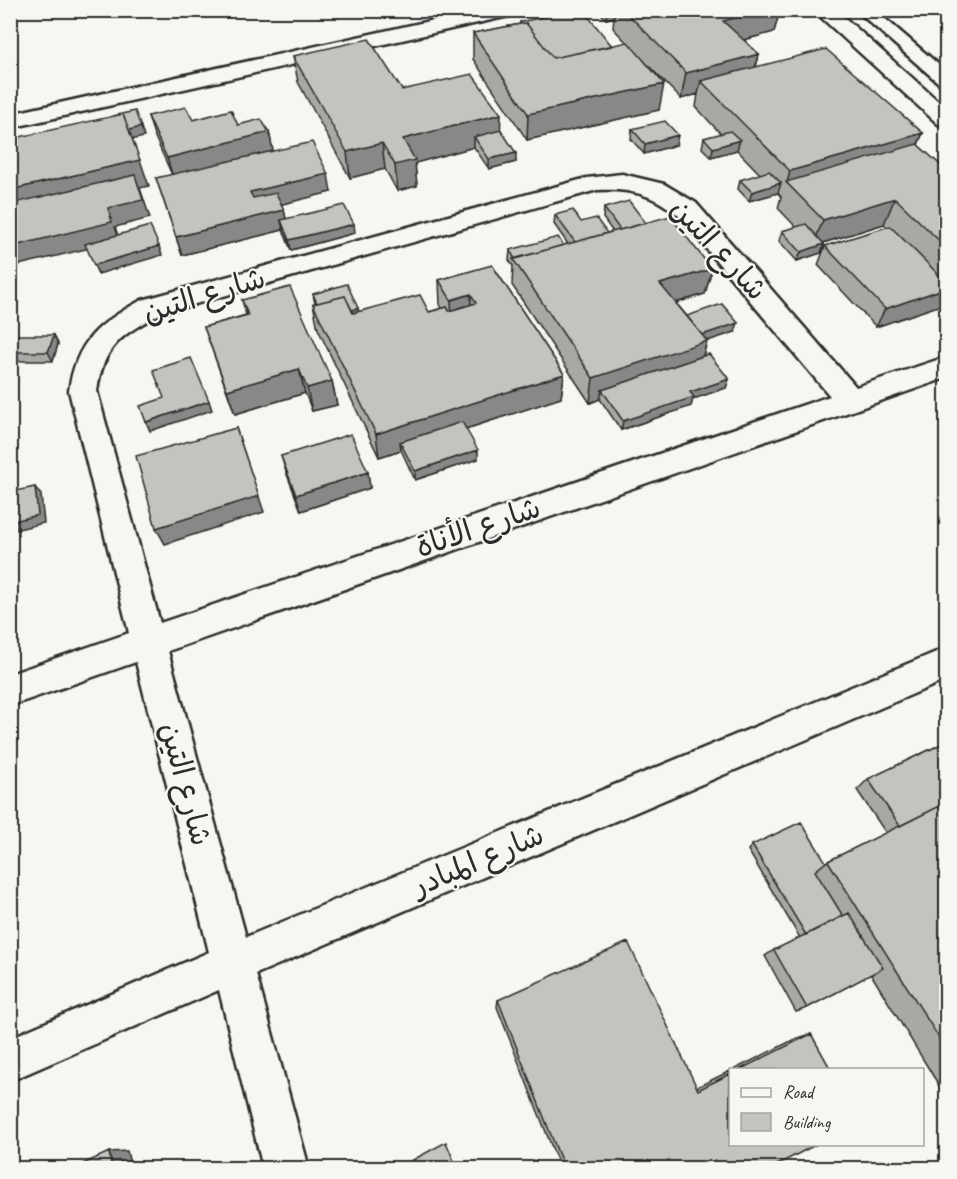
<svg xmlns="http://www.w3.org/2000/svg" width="957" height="1179" font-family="Caveat,'Playpen Sans Arabic',sans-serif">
  <rect width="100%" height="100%" fill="#f6f6f2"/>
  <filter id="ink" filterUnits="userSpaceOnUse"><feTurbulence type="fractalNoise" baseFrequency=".0167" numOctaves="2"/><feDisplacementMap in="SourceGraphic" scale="12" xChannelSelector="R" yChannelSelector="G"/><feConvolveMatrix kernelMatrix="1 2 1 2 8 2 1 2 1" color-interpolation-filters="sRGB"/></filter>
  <g filter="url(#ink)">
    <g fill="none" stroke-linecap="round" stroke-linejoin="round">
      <defs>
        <path id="service" d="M856,10H875L946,71V85L940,84Z"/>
        <path id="minor" d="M479,10H519L509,16L10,128V114Z
          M813,10H836L946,108V126L938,124Z
          M622,174L664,184L696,203L856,387L946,357V378L168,651L246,937L946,648V680L256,974L309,1168H263L219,990L10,1081V1038L209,952L136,662L10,706V674L129,633L69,391C76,341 99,323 142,300L587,178ZM597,190C629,188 653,194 678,215L830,396L160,623L97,391C103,346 122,334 160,314Z"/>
      </defs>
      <use href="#service" stroke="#2b2b2b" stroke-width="5"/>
      <use href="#minor" stroke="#2b2b2b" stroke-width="5"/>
      <use href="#service" fill="#f6f6f2" fill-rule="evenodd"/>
      <use href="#minor" fill="#f6f6f2" fill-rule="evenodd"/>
    </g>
    <path fill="#a8a8a5" stroke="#2b2b2b" stroke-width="1.5" d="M597,10H780L774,32L744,40L759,54L756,67L923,133L918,145L946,170V296L941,305L876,327L818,265L825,246L887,227L884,224L823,243L824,244L821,253L797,261L779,241L782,231L796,227L778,208L781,197L778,193L749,201L738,189L740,180L760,174L737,150L711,157L702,148L704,138L721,134L696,107L698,94L681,99L642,59L659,110L527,140L473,59V33L520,24V22L612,46L627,43L613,28L614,17L606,19Z
      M293,56L402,90L501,130L516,162L489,169L474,147L415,163L417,186L397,191L385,169L350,178L298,82Z
      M148,116L238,125L269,132L273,151L331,192L281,204L284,210L286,219L355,233L291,250L283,230L182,255L156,178L172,175L154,135Z
      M632,129L676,145L644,154L631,139Z
      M604,208L646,223L712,269L705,294L676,303L687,316L735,332L707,341L703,357L729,379L726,388L693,399L691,406L621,430L600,399L590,403L512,285L513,266L509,260L510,250L563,245L568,244L554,224L555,215L581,222L607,233L613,232L603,218Z
      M492,265L564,374L561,398L466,429L478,459L415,480L401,450L379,457L318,329L313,304H315L313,294L358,308L359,312H429L442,308L440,305L439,280Z
      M242,300L332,381L337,405L312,411L305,393L235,414L204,327L246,315Z
      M54,335L58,344L53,361H15L10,353V350Z
      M281,456L368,472L370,488L301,511L286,472Z
      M946,742V1097L871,974L807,1008L796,1012L765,956L774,950L800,938L748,850L752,845L826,862L886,833L857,790L868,779Z
      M498,1000L697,1087L730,1071V1144L771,1168H560L497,1007Z
      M811,1034L831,1070H733L795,1039Z"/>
    <path fill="#888886" stroke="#2b2b2b" stroke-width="1.5" d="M607,10H615L614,17L606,19Z
      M763,10H780L774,32L717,47L723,21Z
      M759,54L752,80L701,81L698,94L681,99L686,73Z
      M664,84L659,110L527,140L528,114Z
      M501,114L500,140L474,137V147L415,163L417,186L397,191L395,165L403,139Z
      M141,127L144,137L122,142L119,132Z
      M269,132L273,151L173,177L167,158Z
      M923,133L911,159L787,183L790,171Z
      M678,135L676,145L644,154L645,144Z
      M740,140L737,150L711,157L713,148Z
      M382,143L385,169L350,178L347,152Z
      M516,153V162L489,169V159Z
      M140,160L149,186L140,188L150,218L115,227L120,241L10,267V190Z
      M328,174L331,192L255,211L250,192Z
      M781,183L778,193L749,201L752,192Z
      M895,198L884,224L813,246L823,220Z
      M284,210L288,229L281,220L283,230L182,255L176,237Z
      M354,224L355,233L291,250L289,240Z
      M824,244L821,253L797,261L801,252Z
      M159,246L162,255L98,274L94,265Z
      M712,269L705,294L655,309L660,284Z
      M946,288V296L941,305L876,327L885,309Z
      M471,294V319L452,325L451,300Z
      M358,308L360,317L324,318Z
      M738,323L735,332L707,341L700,366L602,390L600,399L590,403L593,378L689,339Z
      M54,335L58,344L53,361L48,352Z
      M299,369L305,393L235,414L227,390Z
      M564,374L561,398L404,449L400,442L401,450L379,457L376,434Z
      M729,379L726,388L693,399L691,406L621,430L623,421L690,392Z
      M332,381L337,405L312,411L307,388Z
      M209,401L212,410L150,431L146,422Z
      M236,428L264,512L165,544L156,528Z
      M478,450V459L415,480V471Z
      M368,472L370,488L301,511L296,495Z
      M35,487L41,495L44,523L10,531V522Z
      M127,1151L131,1168H112L109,1152Z"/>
    <path fill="#c3c3c0" stroke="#2b2b2b" stroke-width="1.5" d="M577,10H583L612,46L553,58L526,23L521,24L520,22Z
      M624,10H763L723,21L759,54L686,73Z
      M526,23L553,58L628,42L664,84L528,114L473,33Z
      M369,39L402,90L472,74L501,114L403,139L415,160L395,165L382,143L347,152L293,56Z
      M826,49L923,133L790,171L701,81Z
      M186,107L193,120L231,110L238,125L261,119L269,132L167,158L148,116Z
      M135,111L141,127L129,130L123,114L113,116Z
      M123,114L140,160L10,190V139Z
      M665,121L678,135L645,144L632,129Z
      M501,130L516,153L489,159L474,137Z
      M730,131L740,140L713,148L704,138Z
      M312,142L328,174L250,192L253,198L276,193L284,210L176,237L156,178Z
      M917,144L946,170V247L895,198L823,220L786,182Z
      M769,171L781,183L752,192L740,180Z
      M135,175L143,200L108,208L112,222L10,247V204Z
      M629,201L646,223L620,230L604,208Z
      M344,205L354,224L289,240L281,220Z
      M573,210L581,222L596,218L607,233L575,242L555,215Z
      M670,216L712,269L660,284L707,341L593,378L513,259Z
      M806,224L824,244L801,252L782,231Z
      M150,226L159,246L94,265L85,244Z
      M890,226L946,282V288L885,309L825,246Z
      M558,237L563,245L515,259L510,250Z
      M492,265L564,374L376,434L313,304L345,296L353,313L420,295L429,312L447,307L449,311L476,303L471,294L451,300L439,280Z
      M347,284L358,308L352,310L345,296L317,303L313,294Z
      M290,287L332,381L307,388L299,369L227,390L204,327L248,315L242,300Z
      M722,304L738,323L702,335L687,316Z
      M16,335H54L48,352H10Z
      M709,354L729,379L690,392L694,397L623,421L602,390Z
      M191,358L209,401L146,422L140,406L164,398L153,370Z
      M462,422L478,450L415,471L400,442Z
      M236,428L259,496L156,528L136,456Z
      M351,434L368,472L296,495L281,456Z
      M35,487L38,515L10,522V492Z
      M946,742V803L900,826L868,779Z
      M946,803V1049L828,861Z
      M801,822L826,862L815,871L843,916L806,935L752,845Z
      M849,913L883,968L807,1008L774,950Z
      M628,942L698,1090L730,1074V1144H817L771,1168H564L498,1000Z
      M811,1034L831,1070H739Z
      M446,1142L457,1168H398Z
      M109,1152L112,1168H74Z"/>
  </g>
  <g text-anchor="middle" stroke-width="4.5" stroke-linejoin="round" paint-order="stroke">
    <g font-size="30" fill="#2b2b2b" stroke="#f6f6f2">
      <text transform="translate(719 249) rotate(47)" y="10">شارع التين</text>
      <text transform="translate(204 295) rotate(-17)" y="10">شارع التين</text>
      <text transform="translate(478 527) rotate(-19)" y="10">شارع الأناة</text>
      <text transform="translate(186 784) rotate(75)" y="10">شارع التين</text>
      <text transform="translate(478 860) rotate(-23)" y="10">شارع المبادر</text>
    </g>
  </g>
  <rect width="957" height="1179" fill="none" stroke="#f6f6f2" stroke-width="36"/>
  <rect x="18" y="18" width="921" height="1143" fill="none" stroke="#2b2b2b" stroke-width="2" filter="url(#ink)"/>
  <rect x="729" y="1068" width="195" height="78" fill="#f6f6f2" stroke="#a5a5a2" stroke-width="1.5"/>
  <rect x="741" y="1088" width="30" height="9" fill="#f6f6f2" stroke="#a5a5a2" stroke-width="1.5"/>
  <text x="783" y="1098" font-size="18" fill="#2b2b2b">Road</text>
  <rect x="741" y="1113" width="30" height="18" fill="#c3c3c0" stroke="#a5a5a2" stroke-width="1.5"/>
  <text x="783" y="1128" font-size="18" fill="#2b2b2b">Building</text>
</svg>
